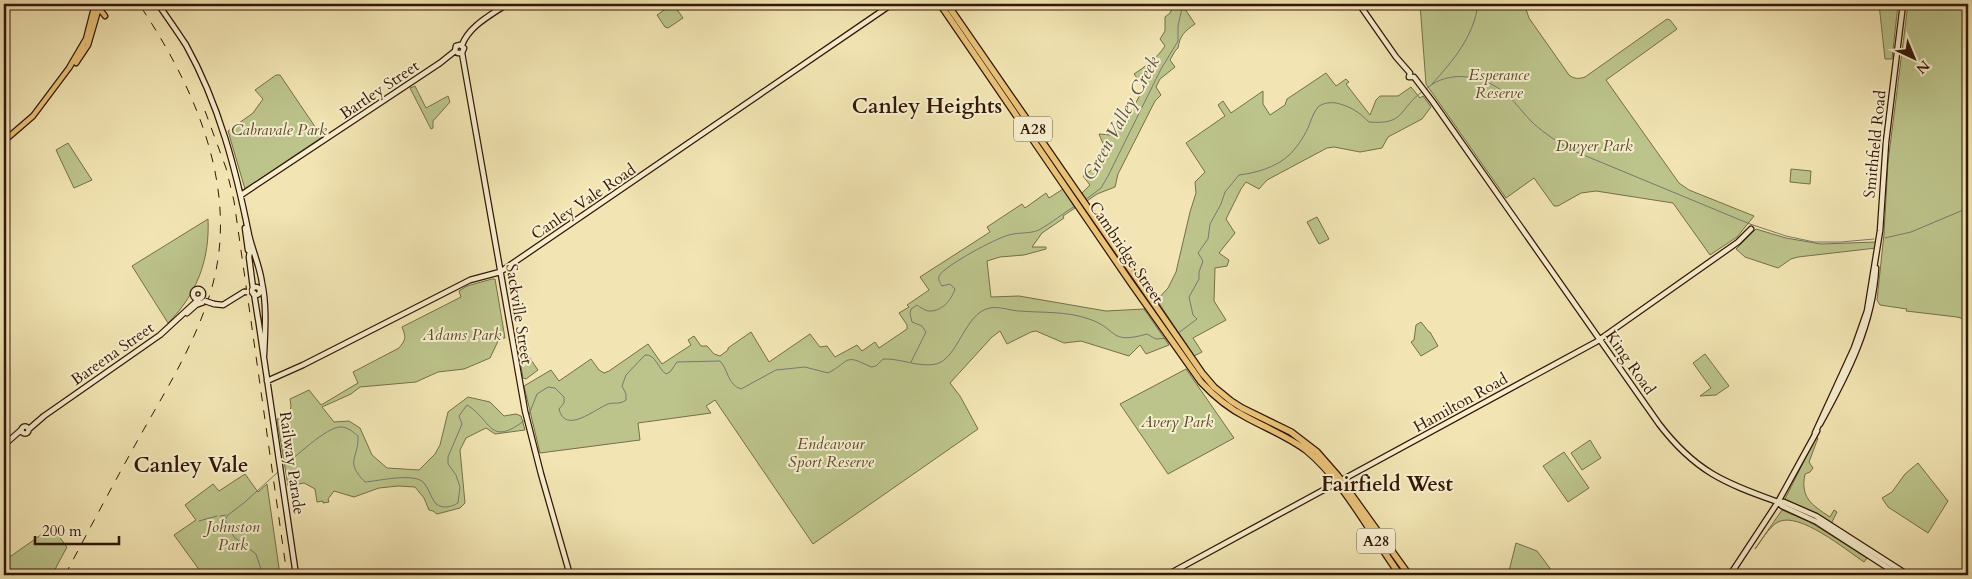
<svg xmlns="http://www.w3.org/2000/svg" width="1972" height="579" font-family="Cardo,serif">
  <rect width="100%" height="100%" fill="#f2e5b3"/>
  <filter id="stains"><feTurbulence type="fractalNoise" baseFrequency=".004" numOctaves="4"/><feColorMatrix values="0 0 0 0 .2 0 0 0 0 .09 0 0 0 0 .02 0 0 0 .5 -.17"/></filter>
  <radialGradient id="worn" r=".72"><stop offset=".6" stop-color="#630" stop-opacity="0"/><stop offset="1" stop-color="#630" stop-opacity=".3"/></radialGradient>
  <path fill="#bcc48b" stroke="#776e48" d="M673,4L683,18L668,28L665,27L657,15Z
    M1174,4H1187L1185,9L1195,24C1185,31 1180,35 1178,48L1175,51L1170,60L1175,67L1160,79L1156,87L1161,95L1155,101L1118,174L1115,187L1097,194L1087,201L1082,193L1090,185L1083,176L1103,162L1106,151L1099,134L1111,135L1129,116L1144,87L1134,74C1146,66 1157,58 1165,46L1160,39L1165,31V17L1170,13Z
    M1420,4H1528L1526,9L1529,18L1569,75C1574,79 1579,79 1585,77L1667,19L1670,20L1677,29L1606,80L1679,183L1689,190L1754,216L1737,237L1710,255L1673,203L1596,191L1581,193L1558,206H1554L1534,178L1506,198L1426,84Z
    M1879,4H1898L1892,59H1885Z
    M1908,4H1968V320L1957,317L1906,311L1907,309L1880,305L1877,300L1884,234L1888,162Z
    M1326,73L1336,86L1346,79L1349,82L1346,84L1370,115L1376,100L1380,96H1398L1411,87L1420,98L1423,96L1431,107L1422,119L1388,137L1382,148L1360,152L1334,147L1327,148L1267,180L1259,189L1246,182L1241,189L1226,219L1235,233L1219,253L1229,260L1227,266L1215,268L1214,301L1226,320L1193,338L1202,352L1194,356L1157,300L1168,288L1176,272L1190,212L1196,193L1195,182L1205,172L1186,143L1225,116L1218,105L1223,101L1231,113L1263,91V104L1270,115L1285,105L1287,99Z
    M276,75H280L322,137L245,189L228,131L253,113L263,99L255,90Z
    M415,86L426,108L448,96L450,102L433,121V128L431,129L410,88Z
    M68,143L92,180L74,188L56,150Z
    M1791,169L1811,171L1810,184L1790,182Z
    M1063,189L1075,208L1063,216L1064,218L1042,233L1032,247H1046V249L1024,255L1000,257L987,261L991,297L1019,296L1106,311L1144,309L1169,345L1146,354L1140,345L1129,356L1081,341L1064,343L1036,331L1031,332L1007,344L1000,331L992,337L950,383L960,396L978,429L813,544L715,400L706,406L711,413L638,423L640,440L540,453L524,386L551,370L559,381L591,359L599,370L604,373L609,371L648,344L662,364L691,345L688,340L694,336L701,346H707L714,354L720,356L728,350V348L751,332L769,362L810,334L820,347L827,346L835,357L857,345L862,351L875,342L879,348L907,329V325L899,313L909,307L907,305L929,290L920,277L990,232L987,227L1022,204L1025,208L1046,193L1049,198Z
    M1317,217L1329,239L1319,244L1307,222Z
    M208,219C210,259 197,294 168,323L132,266Z
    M1756,229L1786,238L1821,244L1877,242L1876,248L1798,257L1791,259L1778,268L1745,257L1736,249Z
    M492,279H495L505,338L499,339L490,358L464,369L438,372L416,382L360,387L351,394L322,407L334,422L349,421L360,428L372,455L387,468L419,470L435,454L440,445L448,412L468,397L490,402L504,416L516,414L521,416L525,430L495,434L486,428L466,438L460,450L465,503L460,508L437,514L433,511L429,510L424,498L415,487L398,486L379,488L354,497L334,491L328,499L329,502L323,503V501L317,502L315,489L304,483L288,486L277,419L289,416L291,406L290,399L309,390L321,405L358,383L353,372L357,370L399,348C405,340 407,339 402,327L461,297L459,291L467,286Z
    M1421,322L1429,332H1430L1438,346L1421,356L1411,342L1414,340L1416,325Z
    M522,347L538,370L526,379L523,378L518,350Z
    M1705,354L1729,386L1716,395L1700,396L1711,388L1693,363Z
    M1186,369L1234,438L1168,474L1120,404Z
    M1816,437L1818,438L1809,462L1813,468L1810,472L1805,474C1800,498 1812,505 1830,517L1834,510L1837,512L1831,524L1789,503L1785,499Z
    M1590,440L1601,458L1582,470L1571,453Z
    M1564,452L1589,488L1568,502L1543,466Z
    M1918,463L1948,501L1928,533L1888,507L1882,498L1892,492L1905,474Z
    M245,474L258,492L267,484L280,575H203L174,535L196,520L185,505L213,484L219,491Z
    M1782,510L1810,522L1867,558L1864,562C1846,550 1799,511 1778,522C1768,528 1762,540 1755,549Z
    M52,527L67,547L52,575H4V561Z
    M1516,543L1537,551L1555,575H1508Z"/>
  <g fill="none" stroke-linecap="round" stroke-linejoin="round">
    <path stroke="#757a71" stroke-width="1" d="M1432,84C1453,61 1474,36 1478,4
      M1426,89C1448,69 1483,75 1505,93C1516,102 1524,115 1534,124C1545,134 1557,141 1569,149L1750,224L1786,236L1814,242H1841L1874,239
      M1085,200L1101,188L1108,176L1161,69L1178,41V26L1183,4
      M1885,238L1911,232L1968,208
      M1177,334L1197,319L1193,315L1189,297L1199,279V272L1203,261L1198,253L1208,239L1210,224L1221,204L1225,192L1239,175C1256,173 1276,167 1288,156C1296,149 1303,138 1308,128C1311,121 1313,113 1318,107C1323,103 1330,102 1336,103C1350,106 1359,112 1369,122C1406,125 1398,109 1423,91
      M911,362L926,332L922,326L912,322L910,314L911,309L917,305C920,307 924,310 928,311C941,312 951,301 955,289L950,284L942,286C940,283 938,280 939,276C944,266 996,238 1009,235C1019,232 1030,234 1039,230C1052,223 1063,213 1075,206
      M528,417L537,394L548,387L555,388L564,397V403L559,409C565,435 595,409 608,404C614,402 619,405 626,400V394L622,386L626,375L645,355C656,354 658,369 666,374L670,372L677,362L720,361C729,371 727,384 741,389L776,370L805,367L828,373C851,361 843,353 871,367L876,366L883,359C900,358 920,368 936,364C958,359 965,312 990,308C1000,306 1011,311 1020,311C1044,313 1066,311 1089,319C1119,329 1108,345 1147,334L1156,339L1169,338
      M281,469C293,459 327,426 341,427C348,427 353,432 358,436C359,458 344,461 365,482C378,481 415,472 424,483C429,489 431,498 436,504C443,509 451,507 458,503L460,487L456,475L448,464V457L462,424L459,416L467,405C492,420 489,448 525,420
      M220,516L226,515
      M199,521L217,516
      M258,575L261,569L256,554L234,537L225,520L228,515L245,502L278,472"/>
    <defs>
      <path id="secondary" d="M158,4C167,17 177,31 186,45C219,104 236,170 249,235C253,252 260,267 262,283C267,306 265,332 264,355
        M1359,4L1396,57L1410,73L1409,77H1414L1433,102L1659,424C1695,471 1724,483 1778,502H1784L1816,516L1908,575
        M462,45C469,26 491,15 507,4
        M462,53L525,411L541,474L570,575
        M241,195L440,63L455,51L456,46L460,45L464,48L462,53H458L455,51
        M245,228L248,250
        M251,244L249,257L253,288
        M252 291a4 4 0 1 1 8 0a4 4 0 1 1-8 0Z
        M193 294a5 5 0 1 1 10 0a5 5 0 1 1-10 0Z
        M254,293L258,319
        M214,304L223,305L244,292
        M187,313L196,305L204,302
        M258,318L296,575
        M267,381L303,365L470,280L500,272L892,4
        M1820,424C1847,375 1873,325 1876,268
        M21.5 430a3.5 3.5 0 1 1 7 0a3.5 3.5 0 1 1-7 0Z
        M29,429L44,416L160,335L199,299
        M1815,433L1854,348L1867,311L1880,231L1886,142L1903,4
        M4,445L21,430
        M1778,502L1782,506L1817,522L1899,575
        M1167,575L1596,342L1738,242L1751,229
        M1730,575L1778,502L1817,431"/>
      <path id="primary" d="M99,8L105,16
        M76,63L88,45L100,4
        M4,141L33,116L69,68L86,39L95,4"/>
      <path id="highway" d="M940,4L1131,283L1201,382C1214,396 1228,408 1246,417C1266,428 1287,436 1306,450C1343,480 1372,536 1400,575
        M947,4L1202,373L1214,387L1231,401L1242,408L1291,432L1317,452L1338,476L1409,575"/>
    </defs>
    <use href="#secondary" stroke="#321705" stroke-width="7"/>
    <use href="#primary" stroke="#321705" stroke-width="7"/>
    <use href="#highway" stroke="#321705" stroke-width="8"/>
    <use href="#secondary" stroke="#f7eece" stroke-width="4.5"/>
    <use href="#primary" stroke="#e9c27a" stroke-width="4.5"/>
    <use href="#highway" stroke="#e9c27a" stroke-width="5.5"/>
    <path stroke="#321705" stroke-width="1" stroke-dasharray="9 9" stroke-linecap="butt" d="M205,111L226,168L234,201L287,575
      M65,575C91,526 117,477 144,429C168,387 194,344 209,297C243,194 196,89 139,4"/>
    <defs>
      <path id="secondary-bridge" d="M244,292H247
        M205,301L214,304"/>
    </defs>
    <use href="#secondary-bridge" stroke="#321705" stroke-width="7" stroke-linecap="butt"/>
    <use href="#secondary-bridge" stroke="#f7eece" stroke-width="4.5"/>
  </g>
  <g text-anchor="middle" stroke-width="4" stroke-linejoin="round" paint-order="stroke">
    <g fill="#f7eece" stroke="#6d5841" stroke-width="1">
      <rect x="1014" y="116.5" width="38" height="25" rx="4"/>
      <rect x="1357" y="528.5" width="38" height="25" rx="4"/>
    </g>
    <g font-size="15" font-weight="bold" fill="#321705">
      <text x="1033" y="134">A28</text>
      <text x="1376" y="546">A28</text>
    </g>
    <g font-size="16" font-style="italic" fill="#5b4b2d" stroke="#f7eece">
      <text x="1499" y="80">Esperance<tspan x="1499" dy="18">Reserve</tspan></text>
      <text x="279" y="135">Cabravale Park</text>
      <text x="1594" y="151">Dwyer Park</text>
      <text x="462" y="340">Adams Park</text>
      <text x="1177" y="427">Avery Park</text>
      <text x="831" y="449">Endeavour<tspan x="831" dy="18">Sport Reserve</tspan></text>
      <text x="233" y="532">Johnston<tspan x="233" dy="18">Park</tspan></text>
    </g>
    <g font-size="16" fill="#321705" stroke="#f7eece">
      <text transform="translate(379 89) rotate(-34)" y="6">Bartley Street</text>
      <text transform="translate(1874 144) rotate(-84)" y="6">Smithfield Road</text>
      <text transform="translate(583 201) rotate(-34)" y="6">Canley Vale Road</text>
      <text transform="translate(1127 252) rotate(56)" y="6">Cambridge Street</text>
      <text transform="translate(520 314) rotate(81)" y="6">Sackville Street</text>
      <text transform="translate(112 353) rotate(-35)" y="6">Bareena Street</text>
      <text transform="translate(1631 362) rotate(55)" y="6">King Road</text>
      <text transform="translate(1460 402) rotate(-29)" y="6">Hamilton Road</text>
      <text transform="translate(293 463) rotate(82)" y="6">Railway Parade</text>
    </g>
    <g font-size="18" font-style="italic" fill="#595144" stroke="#f7eece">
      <text transform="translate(1121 118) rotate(-61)" y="6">Green Valley Creek</text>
    </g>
    <g font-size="21" font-weight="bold" fill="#321705" stroke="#f7eece">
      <text x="927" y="113">Canley Heights</text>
      <text x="191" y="472">Canley Vale</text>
      <text x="1387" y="491">Fairfield West</text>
    </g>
  </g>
  <rect width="1972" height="579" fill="none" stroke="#f2e5b3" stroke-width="20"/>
  <rect x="5" y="5" width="1962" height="569" fill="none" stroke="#321705" stroke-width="2.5"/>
  <rect x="10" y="10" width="1952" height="559" fill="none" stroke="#321705"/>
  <g transform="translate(1914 58) rotate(136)" stroke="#f7eece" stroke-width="4" paint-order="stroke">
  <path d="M0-4L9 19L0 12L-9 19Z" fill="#321705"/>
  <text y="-8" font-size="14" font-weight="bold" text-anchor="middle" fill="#321705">N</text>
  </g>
  <path d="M35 536v8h84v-8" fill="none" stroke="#321705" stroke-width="2.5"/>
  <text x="42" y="536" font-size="15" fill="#321705" stroke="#f7eece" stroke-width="4" paint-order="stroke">200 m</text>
  <rect width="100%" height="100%" filter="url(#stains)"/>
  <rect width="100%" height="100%" fill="url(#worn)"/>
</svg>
